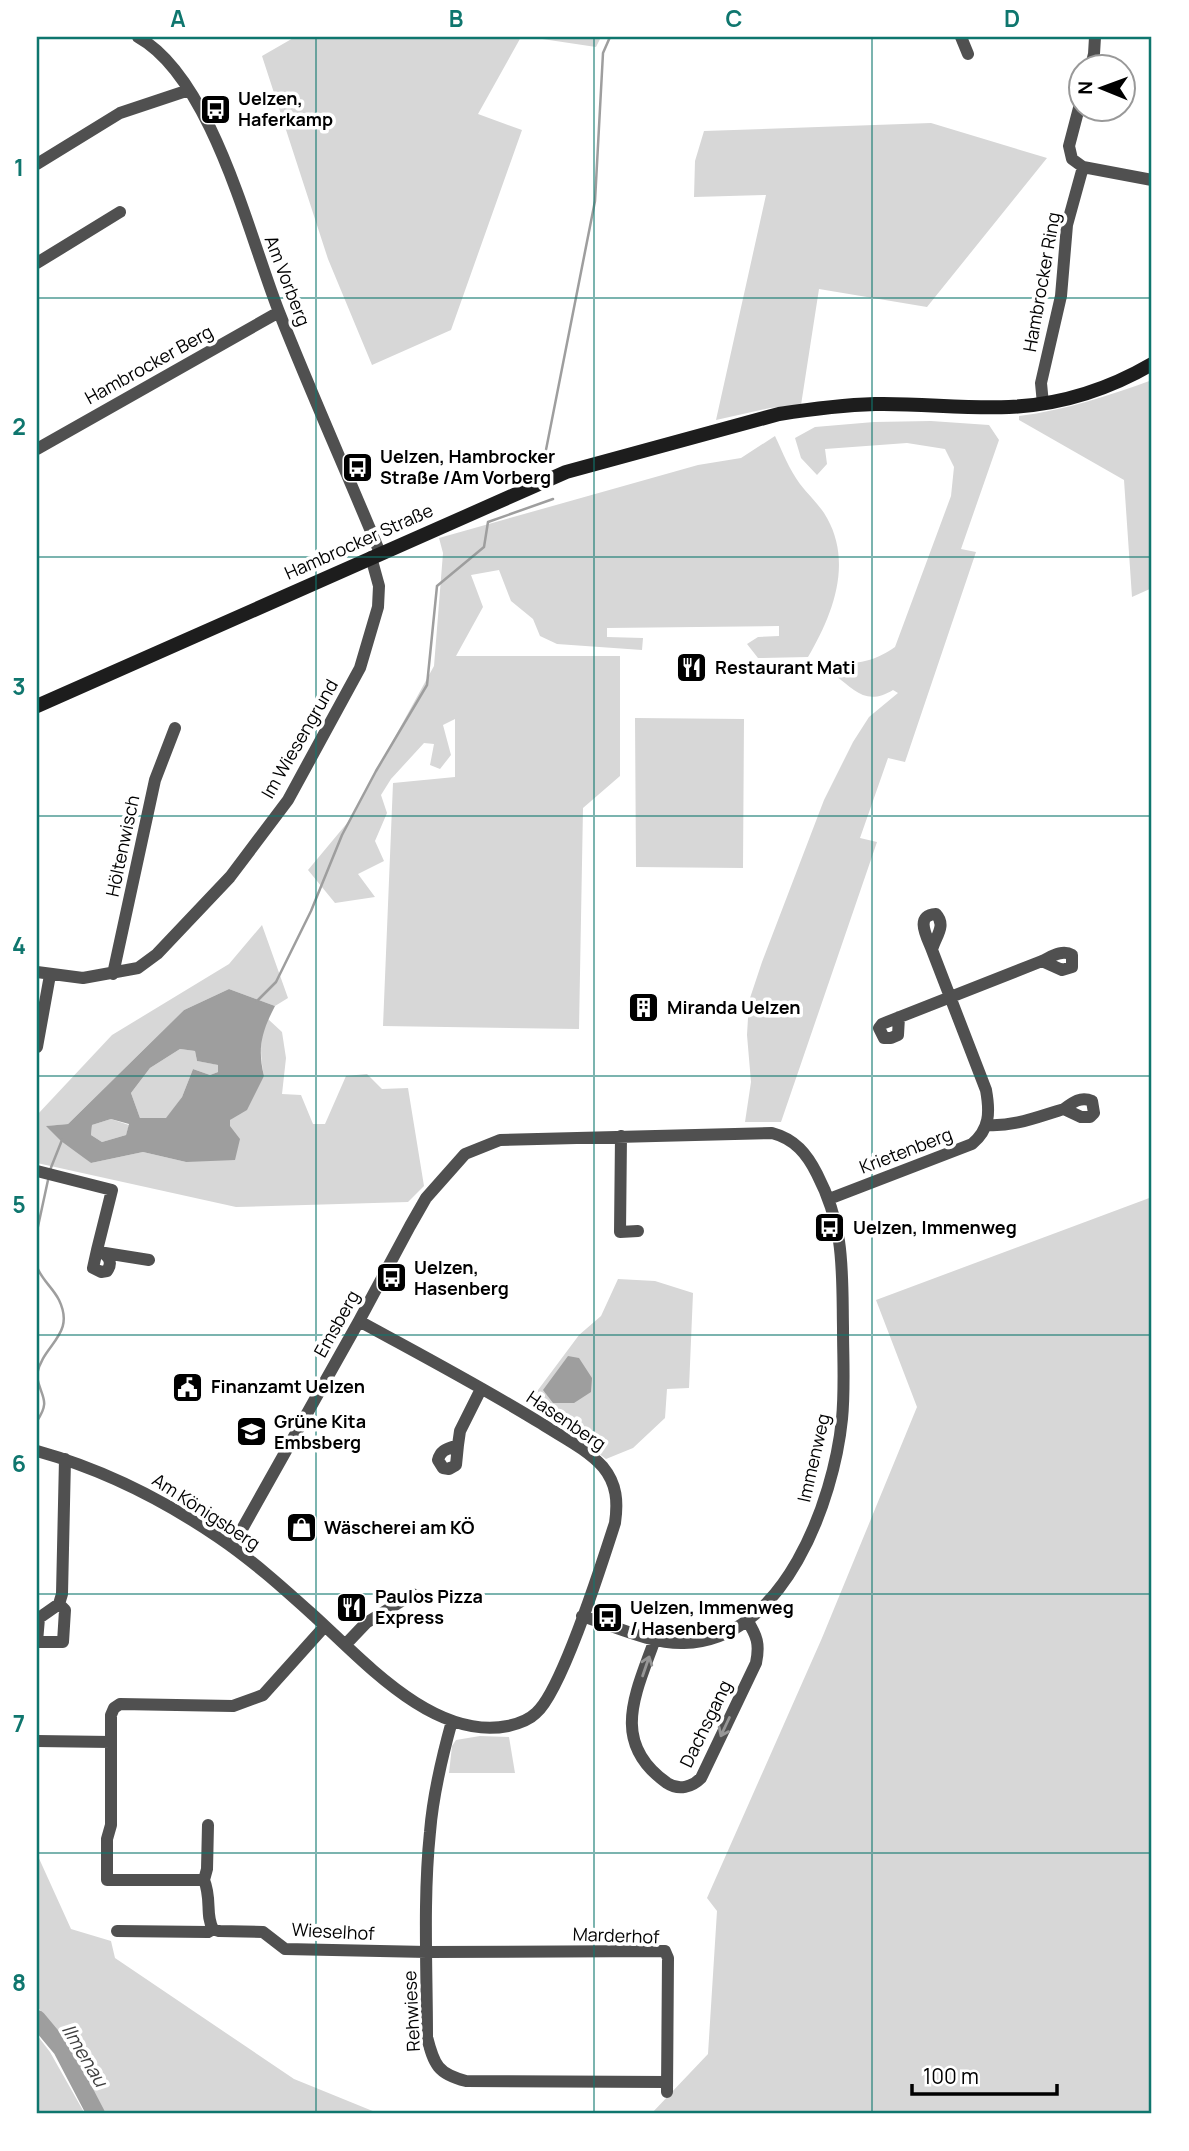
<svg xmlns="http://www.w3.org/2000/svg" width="1189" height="2151" font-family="Manrope,sans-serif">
  <rect width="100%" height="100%" fill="#fff"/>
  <path fill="#d7d7d7" d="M295,37H521L478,114L522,130L451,330L372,365L328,259L262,56Z
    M529,37H601L596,47Z
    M931,123L1047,158L927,307L819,289L801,405L770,408L716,420L766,195L694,197L695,161L704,131Z
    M1152,380V588L1132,597L1124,480L1019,420V416C1066,410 1108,396 1152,380Z
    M931,421L989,425L999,440L961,549L976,552L905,762L888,758L860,838L877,842L781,1122H745L751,1082L747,1035L749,1001L762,962L824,800L853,742L869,717L898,693L893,690C867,706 855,691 835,675L844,663C866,663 877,659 895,647L951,496L954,467L945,449L907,443L825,449L827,464L817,475L801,458L795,438L815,427L874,422Z
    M775,436C783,453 789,469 800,484C809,496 820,505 827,518C853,564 832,616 808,657L758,658L747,644L758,637L779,636V626L607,628V637L643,638L642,650L557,644L540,636L533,619L511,601L499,570L471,575L483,607L456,656H620V776L583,808L579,1029L383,1026L393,783L455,777V719L443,725L451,755L440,769L430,765L434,744L424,743L391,779L381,795L387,813L375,841L384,861L358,874L375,897L335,903L308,870L348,822L434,666L443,553L439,538L698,465L741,458Z
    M635,718L744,719L743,868L636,867Z
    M262,925L288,998L275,1006L229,989L184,1010L68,1124L47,1126L91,1163L143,1152L186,1162L230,1126V1120L264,1076C260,1057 259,1036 268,1019L282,1032L286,1058L282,1094L301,1095L313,1124H325L346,1076L367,1074L382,1089L408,1088L424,1186L408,1202L236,1207L37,1163V1115L112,1035L229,964Z
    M180,1049L195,1051L197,1061L219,1065L218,1072L210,1075L193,1069L182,1097L166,1119L140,1118L131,1093L150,1068Z
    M111,1119L129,1125L126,1135L102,1142L91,1135L92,1125Z
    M1152,1197V2114H651L708,2054L717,1911L707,1898L822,1638L917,1407L876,1300Z
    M618,1279L655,1281L693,1293L689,1388L667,1389L665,1418L633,1448L606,1459L532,1404L538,1390L579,1335L601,1316Z
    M480,1736L509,1737L515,1773H449L452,1746L456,1740Z
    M37,1854L71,1929L111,1941L115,1958L294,2079L380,2114H105L69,2048L37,2006Z
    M37,2035L50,2052L85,2114H37Z"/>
  <path fill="#9e9e9e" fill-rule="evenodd" d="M229,989L275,1006C262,1031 257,1048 264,1076L247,1110L230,1120V1126L240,1139L235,1160L186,1162L143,1152L91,1163L61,1141L46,1126L68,1124L184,1010ZM180,1049L195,1051L197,1061L218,1065V1072L210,1075L193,1069L182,1097L166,1118H140L131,1093L150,1068ZM111,1119L129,1124L126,1135L102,1142L91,1135L92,1125Z
    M568,1356L579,1358L592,1378L591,1392L574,1403H553L543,1390Z"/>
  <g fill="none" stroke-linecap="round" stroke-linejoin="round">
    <path stroke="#9e9e9e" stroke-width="2.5" d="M544,460L595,201L603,53L610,37
      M257,1001L276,982L311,911L342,835L376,771L427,685L437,586L484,547L488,522L553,499
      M50,1170L62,1140
      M37,1231L48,1180
      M37,1267C42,1280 53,1288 59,1300C76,1335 43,1344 37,1374
      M37,1377C41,1398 51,1400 37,1421"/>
    <path stroke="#9e9e9e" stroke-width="18" d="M37,2019L62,2049L96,2114"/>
    <path stroke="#505050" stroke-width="12" d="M138,37C212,78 249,236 279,312C311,393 347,473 380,553
      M961,37L968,54
      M1091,66L1094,54L1095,37
      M1080,104L1069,146L1072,159L1083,167L1152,180
      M37,164L120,113L189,90
      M37,263L120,212
      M1043,404L1041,383L1061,296L1067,225L1083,167
      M37,449L279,312
      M37,972L83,978L138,968L157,954L230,877L288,800L360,668L378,607L379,586L371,557
      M113,974L155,780L175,728
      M899,1017L898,1035L891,1038H884L879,1028L882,1024L1042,961L1062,970L1072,967V955C1062,949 1051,957 1042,961
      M37,1047L50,975
      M986,1125C1014,1127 1037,1117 1064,1109L1081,1117H1090L1094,1113L1092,1101C1081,1096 1073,1102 1064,1109
      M621,1136L620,1232L638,1231
      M37,1171L112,1190L97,1250C107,1254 114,1261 107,1271L101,1272L93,1268L97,1250
      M829,1199L972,1144C990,1129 990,1112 986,1090L932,950C935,937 947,926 936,914C914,915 927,937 932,950
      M105,1253L149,1260
      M458,1445L456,1465L449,1469L443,1468L438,1460C441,1449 448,1449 458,1445L460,1431L481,1389
      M37,1451C102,1469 162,1499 218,1537C252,1560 282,1587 312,1614C362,1659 433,1741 508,1726C517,1724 529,1720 536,1713C562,1691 603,1560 615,1523C618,1502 617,1484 603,1467C587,1449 562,1437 542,1424C482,1387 421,1355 359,1321
      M232,1547L359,1321L410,1226L426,1198L465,1154L500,1140L772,1133C795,1139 807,1154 817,1174C845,1228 842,1270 843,1328C843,1358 845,1389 842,1419C834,1500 784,1641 684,1643C651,1644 614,1626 582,1616
      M59,1604L65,1610L63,1642H37L39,1618L59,1604L62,1594L65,1459
      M655,1639C636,1693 609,1742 667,1783C679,1791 692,1787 701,1778L756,1663C760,1644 757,1636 747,1620
      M346,1644L366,1623L413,1594
      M452,1721C442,1757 433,1794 430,1832C423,1900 427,1969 427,2037C434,2065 438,2074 466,2081L667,2082
      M37,1741L111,1742
      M208,1825L207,1869L204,1880C212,1899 205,1915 213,1929
      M204,1880H107V1839L111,1825V1715L114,1708L120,1704L233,1706L263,1695L325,1626
      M117,1931L208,1932L213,1929L219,1931L263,1932L285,1949L427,1952L665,1951L668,1958L667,2092"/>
    <path stroke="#1d1d1d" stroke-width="14" d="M37,706L566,472L779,414C811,409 842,405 875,404C920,403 965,409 1009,407C1059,405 1109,389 1152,364"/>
  </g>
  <defs><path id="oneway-shaft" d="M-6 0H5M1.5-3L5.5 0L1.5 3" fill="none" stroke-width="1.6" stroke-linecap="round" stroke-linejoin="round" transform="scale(1.75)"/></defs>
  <g stroke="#969696">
    <use href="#oneway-shaft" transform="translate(646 1666) rotate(-71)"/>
    <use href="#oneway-shaft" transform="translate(725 1727) rotate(115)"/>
  </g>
  <path fill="none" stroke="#0f766e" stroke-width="2" stroke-opacity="0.55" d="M316,37V2114M594,37V2114M872,37V2114M37,298H1152M37,557H1152M37,816H1152M37,1076H1152M37,1335H1152M37,1594H1152M37,1853H1152"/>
  <defs>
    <symbol id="bus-square" viewBox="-11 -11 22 22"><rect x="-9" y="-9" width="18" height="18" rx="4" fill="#000" stroke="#fff"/><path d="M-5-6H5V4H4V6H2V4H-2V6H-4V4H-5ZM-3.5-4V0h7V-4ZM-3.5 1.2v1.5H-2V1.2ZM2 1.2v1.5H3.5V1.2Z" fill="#fff"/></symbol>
    <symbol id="restaurant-square" viewBox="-11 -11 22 22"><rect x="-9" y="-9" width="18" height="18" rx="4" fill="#000" stroke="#fff"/><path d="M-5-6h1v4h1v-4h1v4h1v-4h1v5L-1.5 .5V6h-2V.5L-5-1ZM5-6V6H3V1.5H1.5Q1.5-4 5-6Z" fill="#fff"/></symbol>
    <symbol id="building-square" viewBox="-11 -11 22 22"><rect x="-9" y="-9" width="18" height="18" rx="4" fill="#000" stroke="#fff"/><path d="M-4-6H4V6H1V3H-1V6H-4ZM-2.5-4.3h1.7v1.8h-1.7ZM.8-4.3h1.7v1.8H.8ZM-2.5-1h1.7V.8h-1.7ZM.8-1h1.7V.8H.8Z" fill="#fff"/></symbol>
    <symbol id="civic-square" viewBox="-11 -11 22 22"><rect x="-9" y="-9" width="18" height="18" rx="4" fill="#000" stroke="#fff"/><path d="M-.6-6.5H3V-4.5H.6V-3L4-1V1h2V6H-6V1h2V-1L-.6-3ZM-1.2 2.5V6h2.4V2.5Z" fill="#fff"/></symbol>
    <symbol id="school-square" viewBox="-11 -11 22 22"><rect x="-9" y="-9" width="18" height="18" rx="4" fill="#000" stroke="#fff"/><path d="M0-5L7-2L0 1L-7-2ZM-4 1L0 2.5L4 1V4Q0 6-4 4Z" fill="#fff"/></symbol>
    <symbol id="shop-square" viewBox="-11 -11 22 22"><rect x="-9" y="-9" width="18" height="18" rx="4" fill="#000" stroke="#fff"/><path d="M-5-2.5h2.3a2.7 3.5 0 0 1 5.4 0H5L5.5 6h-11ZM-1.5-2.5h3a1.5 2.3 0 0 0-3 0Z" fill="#fff"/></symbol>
  </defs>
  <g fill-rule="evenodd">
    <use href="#bus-square" x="198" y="92" width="35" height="35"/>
    <use href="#bus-square" x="340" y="450" width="35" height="35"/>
    <use href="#restaurant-square" x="674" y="650" width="35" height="35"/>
    <use href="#building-square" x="626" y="990" width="35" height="35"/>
    <use href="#bus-square" x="812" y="1210" width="35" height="35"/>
    <use href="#bus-square" x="374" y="1260" width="35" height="35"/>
    <use href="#civic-square" x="170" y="1370" width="35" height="35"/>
    <use href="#school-square" x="234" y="1414" width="35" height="35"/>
    <use href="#shop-square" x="284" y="1510" width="35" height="35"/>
    <use href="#restaurant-square" x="334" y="1590" width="35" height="35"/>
    <use href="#bus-square" x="590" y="1600" width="35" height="35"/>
  </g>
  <g text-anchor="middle" stroke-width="7" stroke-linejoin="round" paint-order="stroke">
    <g font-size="18" font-weight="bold" fill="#000" stroke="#fff" text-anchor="start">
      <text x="238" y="105">Uelzen,<tspan x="238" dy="21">Haferkamp</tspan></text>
      <text x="380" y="463">Uelzen, Hambrocker<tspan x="380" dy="21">Straße /Am Vorberg</tspan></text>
      <text x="715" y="674">Restaurant Mati</text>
      <text x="667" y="1014">Miranda Uelzen</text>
      <text x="853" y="1234">Uelzen, Immenweg</text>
      <text x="414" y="1274">Uelzen,<tspan x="414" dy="21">Hasenberg</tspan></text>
      <text x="211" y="1393">Finanzamt Uelzen</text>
      <text x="274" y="1428">Grüne Kita<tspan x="274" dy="21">Embsberg</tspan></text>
      <text x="324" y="1534">Wäscherei am KÖ</text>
      <text x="375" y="1603">Paulos Pizza<tspan x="375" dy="21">Express</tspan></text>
      <text x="630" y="1614">Uelzen, Immenweg<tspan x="630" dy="21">/ Hasenberg</tspan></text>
    </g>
    <g font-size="18" fill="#000" stroke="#fff">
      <text transform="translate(287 281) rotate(69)" y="6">Am Vorberg</text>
      <text transform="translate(1042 282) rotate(-80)" y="6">Hambrocker Ring</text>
      <text transform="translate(149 365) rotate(-29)" y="6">Hambrocker Berg</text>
      <text transform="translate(359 542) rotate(-24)" y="6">Hambrocker Straße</text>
      <text transform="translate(300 739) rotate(-60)" y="6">Im Wiesengrund</text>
      <text transform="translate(123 846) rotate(-78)" y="6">Höltenwisch</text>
      <text transform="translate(906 1151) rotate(-21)" y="6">Krietenberg</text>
      <text transform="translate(337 1324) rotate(-61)" y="6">Emsberg</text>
      <text transform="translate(566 1421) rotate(34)" y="6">Hasenberg</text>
      <text transform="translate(814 1458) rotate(-77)" y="6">Immenweg</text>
      <text transform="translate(206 1512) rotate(33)" y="6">Am Königsberg</text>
      <text transform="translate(706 1724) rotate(-64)" y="6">Dachsgang</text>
      <text transform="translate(333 1932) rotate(3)" y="6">Wieselhof</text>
      <text transform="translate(616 1936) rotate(2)" y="6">Marderhof</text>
      <text transform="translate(412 2011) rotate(-93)" y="6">Rehwiese</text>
    </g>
    <g font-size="19" font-style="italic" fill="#3f3f3f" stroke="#fff">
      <text transform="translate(85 2055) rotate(59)" y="7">Ilmenau</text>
    </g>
  </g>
  <rect width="1189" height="2151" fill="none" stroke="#ffffff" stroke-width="77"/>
  <g transform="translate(1102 88) rotate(271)"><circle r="33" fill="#ffffff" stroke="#999999" stroke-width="2"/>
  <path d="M0-5L12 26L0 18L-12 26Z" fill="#000000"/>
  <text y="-10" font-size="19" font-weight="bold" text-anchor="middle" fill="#000000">N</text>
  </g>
  <path d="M912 2084v10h145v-10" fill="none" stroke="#000000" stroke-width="3.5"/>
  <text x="923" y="2084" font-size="21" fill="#000000" stroke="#ffffff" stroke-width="5" paint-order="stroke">100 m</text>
  <rect x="38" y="38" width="1112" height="2074" fill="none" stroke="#0f766e" stroke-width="2.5"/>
  <g font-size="23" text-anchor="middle" font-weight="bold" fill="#0f766e">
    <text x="178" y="27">A</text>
    <text x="456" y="27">B</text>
    <text x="734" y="27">C</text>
    <text x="1012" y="27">D</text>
    <text x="19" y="176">1</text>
    <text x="19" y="435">2</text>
    <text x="19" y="695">3</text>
    <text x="19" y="954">4</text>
    <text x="19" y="1213">5</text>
    <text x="19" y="1472">6</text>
    <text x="19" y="1732">7</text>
    <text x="19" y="1991">8</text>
  </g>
</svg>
